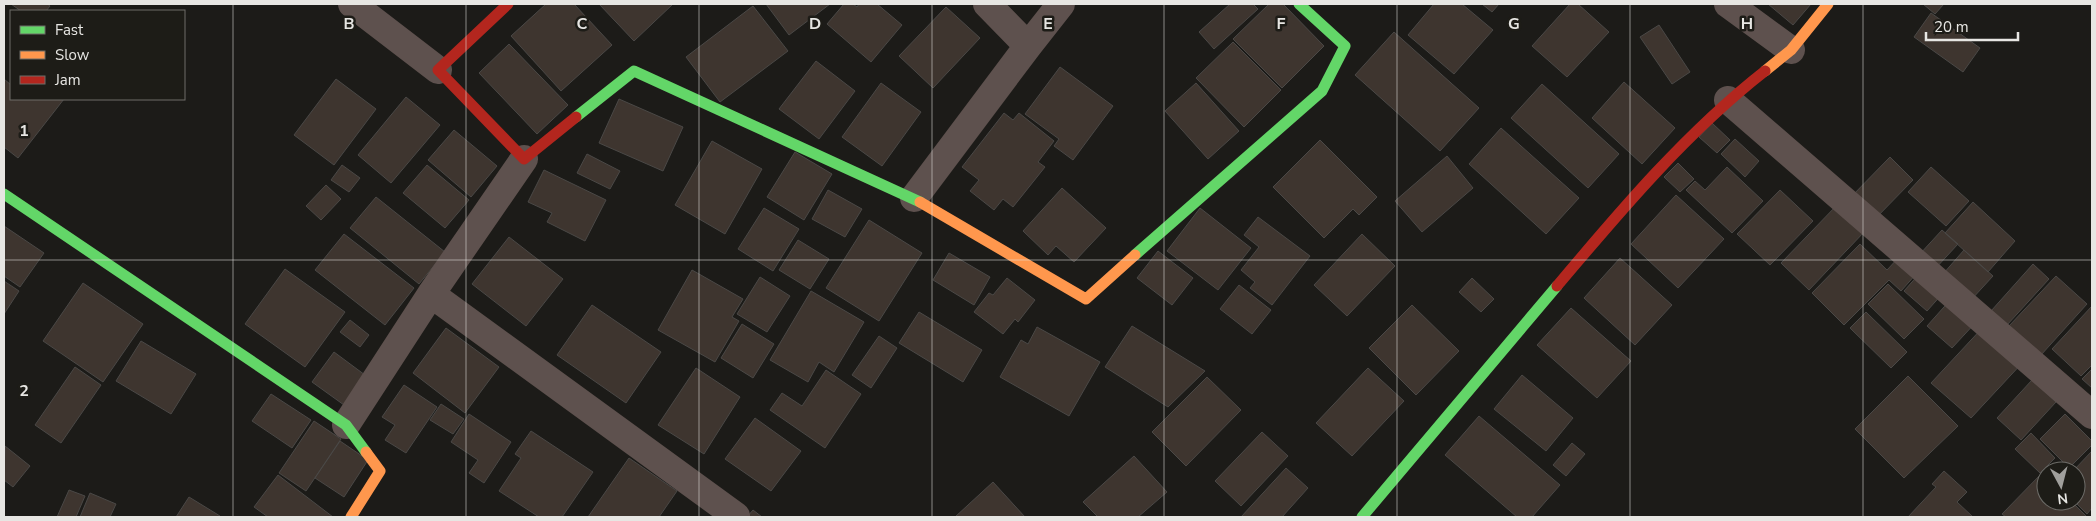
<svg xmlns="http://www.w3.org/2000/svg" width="2096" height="521" font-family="'Nunito Sans',sans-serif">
  <rect width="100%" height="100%" fill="#1c1b18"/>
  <path fill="#3e352f" stroke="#4a4846" d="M11,4H47L50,6L46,11H21Z
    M546,4H574L612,45L561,91L511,36Z
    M599,4H673L634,41Z
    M766,4H830L789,35Z
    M844,4H853L857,7L859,4H877L902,25L871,62L827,24Z
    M1230,4H1253L1258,9L1214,49L1199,32Z
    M1269,4H1283L1324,46L1282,88L1233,39Z
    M1434,4H1462L1493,30L1454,74L1408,35Z
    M1482,4H1499L1492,12Z
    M1570,4H1578L1609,32L1567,77L1532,46Z
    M1768,4H1811L1793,25Z
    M1923,4H1944L1935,14Z
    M753,6L788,51L720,102L686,57Z
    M946,7L980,38L933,88L899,56Z
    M1931,13L1980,48L1963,72L1914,37Z
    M1659,25L1690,72L1672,84L1640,37Z
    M1394,32L1479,108L1440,151L1355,75Z
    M1233,42L1281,90L1244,127L1196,78Z
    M509,44L568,105L537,134L479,73Z
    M816,61L855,91L819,139L779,109Z
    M1060,67L1113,106L1073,160L1054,146L1059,139L1025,114Z
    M4,79L11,85V99H64L18,158L4,147Z
    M336,79L376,109L334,165L294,135Z
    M1624,82L1675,128L1642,164L1592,118Z
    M881,83L921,112L882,166L842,137Z
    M1196,83L1239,131L1208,159L1165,111Z
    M1542,84L1619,154L1588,188L1511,118Z
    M406,97L440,125L391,183L358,155Z
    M619,99L683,127L663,171L599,143Z
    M1004,113L1013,120L1019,113L1054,141L1038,162L1045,167L1013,207L1003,199L994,210L970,191L979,180L962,167Z
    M1712,123L1730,140L1717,153L1699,137Z
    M1501,128L1579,198L1546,234L1469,164Z
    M454,130L497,166L471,197L428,160Z
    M1735,139L1759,161L1745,177L1721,154Z
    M1320,140L1377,197L1359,215L1353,209L1324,238L1273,187Z
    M712,141L762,169L725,234L675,205Z
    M795,152L832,174L804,220L767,197Z
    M587,154L620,171L610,189L577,173Z
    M1447,156L1473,188L1422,232L1395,201Z
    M1890,157L1913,180L1872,222L1848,200Z
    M1678,163L1694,179L1680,192L1664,177Z
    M342,165L360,178L349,192L331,180Z
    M427,165L469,200L445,228L403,193Z
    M1727,167L1763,201L1732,233L1686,190L1695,181L1705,190Z
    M1931,167L1969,201L1946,226L1908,192Z
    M544,170L606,200L585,241L547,222L552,213L528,202Z
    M326,185L341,199L321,220L306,206Z
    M1062,188L1106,228L1074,262L1056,246L1048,255L1023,231Z
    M828,190L862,209L845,237L812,219Z
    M1780,190L1813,221L1770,265L1737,234Z
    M1676,195L1724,239L1678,288L1631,244Z
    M376,197L445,252L419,284L350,228Z
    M1973,202L2015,241L1988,272L1945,233Z
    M1838,204L1866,230L1809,290L1781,263Z
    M764,208L799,229L773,271L738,249Z
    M1200,208L1251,248L1218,290L1167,251Z
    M1258,217L1310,256L1272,305L1250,288L1255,282L1241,270L1259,247L1244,235Z
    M869,220L922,253L879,321L826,288Z
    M4,226L44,253L20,287L4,276Z
    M1942,230L1958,244L1934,270L1919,255Z
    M344,234L414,288L385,325L315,270Z
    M1362,234L1395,266L1347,316L1314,285Z
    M509,237L563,279L526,326L472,284Z
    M798,240L829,259L810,289L779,270Z
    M1860,244L1887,270L1899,257L1917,273L1901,291L1889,280L1844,325L1812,293Z
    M1964,250L1993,276L1971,300L1943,274Z
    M1158,251L1193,278L1172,305L1137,278Z
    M949,253L990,277L974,305L933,280Z
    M1620,258L1672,305L1635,345L1584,298Z
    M2033,264L2049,279L2007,325L1991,311Z
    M285,269L345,312L305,367L245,324Z
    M692,270L743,299L732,317L739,321L715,362L658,330Z
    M1920,273L1943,293L1927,311L1904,291Z
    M2056,276L2087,304L2041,355L2009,326Z
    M760,277L790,296L767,332L737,314Z
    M1007,278L1035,300L1018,322L1015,319L1003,334L974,312L989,293L993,295Z
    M1472,278L1494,299L1481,312L1459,292Z
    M4,281L19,291L4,314Z
    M83,283L143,324L103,382L43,341Z
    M1888,284L1924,319L1904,339L1868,304Z
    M1239,285L1271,310L1252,334L1220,309Z
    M811,291L864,322L834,372L819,362L808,382L770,360Z
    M1952,298L1977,321L1952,348L1927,326Z
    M592,305L661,352L626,403L557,355Z
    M1412,305L1459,351L1416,395L1369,348Z
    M2092,306V365L2081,376L2052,349Z
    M1571,308L1631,361L1597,398L1537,345Z
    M919,312L982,350L963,382L899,343Z
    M1866,312L1907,352L1891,368L1850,328Z
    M350,320L369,335L360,347L340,332Z
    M742,324L774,344L753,378L721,358Z
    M1985,325L2024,361L1971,418L1931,383Z
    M1132,326L1205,371L1168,407L1105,367Z
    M1037,327L1100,362L1069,416L1000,377L1021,340L1028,344Z
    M446,328L499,367L465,413L413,373Z
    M879,336L897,348L871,388L852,375Z
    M141,341L196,374L171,414L116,381Z
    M334,352L365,375L344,405L312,382Z
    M75,367L101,385L61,443L35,425Z
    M696,368L740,397L704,454L658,425Z
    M1368,368L1404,401L1352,456L1316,423Z
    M2092,369V388L2082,379Z
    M826,370L861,394L825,448L770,410L782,393L802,406Z
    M1522,375L1573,418L1546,451L1494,409Z
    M1908,376L1958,426L1904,478L1855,429Z
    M1207,377L1241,410L1186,466L1152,432Z
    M2032,380L2056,402L2021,440L1997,418Z
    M404,385L437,407L406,453L385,440L395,425L382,417Z
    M271,394L311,420L292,448L252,421Z
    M441,404L464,419L453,434L430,420Z
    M469,414L511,442L484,483L469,473L478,460L451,442Z
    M2065,414L2092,441V445L2069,468L2040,439Z
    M1479,416L1560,485L1532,517H1517L1445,455Z
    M755,418L801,451L771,491L725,459Z
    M314,421L341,439L306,491L279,473Z
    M531,431L593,472L562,517H539L499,491L521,458L515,454Z
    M1262,432L1288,456L1241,506L1215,481Z
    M2031,433L2055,458L2040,473L2015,449Z
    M340,441L368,460L344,497L315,478Z
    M1572,443L1585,454L1566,476L1553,465Z
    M5,446L30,466L13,487L4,480Z
    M2092,451V508L2087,514L2074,501H2076V471H2073Z
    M1134,456L1167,492L1138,517H1098L1083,502Z
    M629,458L677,491L659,517H588Z
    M1286,468L1308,488L1282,517H1241Z
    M1944,471L1967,492L1957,502L1973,517H1908L1936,487L1932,484Z
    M2042,473L2046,477V501H2071L2087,517H2006L2002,514Z
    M278,475L333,517H268L254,507Z
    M993,482L1025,517H955Z
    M69,490L85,496L76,517H57Z
    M90,493L116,504L110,517H80Z
    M189,497L220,516L219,517H176Z
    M753,510L762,517H747Z"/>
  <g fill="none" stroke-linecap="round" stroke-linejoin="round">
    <path stroke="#5e514e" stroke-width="28" d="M352,4L438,70
      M1728,4L1791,50
      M1028,46L1061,4
      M1728,100L2092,415
      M914,198L1028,46L987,4
      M431,294L736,516
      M346,425L431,294L524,159"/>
    <path stroke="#63d668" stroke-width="11" d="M576,117L634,71L920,202
      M4,194L346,425L366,452
      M1135,255L1322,91L1345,46L1299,4
      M1362,517L1557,286"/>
    <path stroke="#ff974d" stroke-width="11" d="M1765,71L1791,50L1828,4
      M920,202L1086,299L1135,255
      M351,517L380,471L366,452"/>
    <path stroke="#b3261e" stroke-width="11" d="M508,4L438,70L524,159L576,117
      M1557,286C1621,210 1687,132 1765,71"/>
  </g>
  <path fill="none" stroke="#e7e6e3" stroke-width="1" stroke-opacity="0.55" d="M233,4V517M466,4V517M699,4V517M932,4V517M1164,4V517M1397,4V517M1630,4V517M1863,4V517M4,260H2092"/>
  <g font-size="16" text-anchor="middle" font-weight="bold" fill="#e7e6e3" stroke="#1d1c17" stroke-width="5" stroke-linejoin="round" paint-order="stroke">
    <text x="349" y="29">B</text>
    <text x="582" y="29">C</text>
    <text x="815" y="29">D</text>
    <text x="1048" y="29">E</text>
    <text x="1281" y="29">F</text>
    <text x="1514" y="29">G</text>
    <text x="1747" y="29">H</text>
    <text x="24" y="136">1</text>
    <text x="24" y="396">2</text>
  </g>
  <rect width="2096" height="521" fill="none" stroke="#e7e6e3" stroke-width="10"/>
  <rect x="10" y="10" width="175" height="90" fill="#1d1c17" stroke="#6e6d69"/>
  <rect x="20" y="26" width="25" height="8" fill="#63d668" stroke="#6e6d69"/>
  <text x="55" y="35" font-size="15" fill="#e7e6e3">Fast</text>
  <rect x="20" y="51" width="25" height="8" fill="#ff974d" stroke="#6e6d69"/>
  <text x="55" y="60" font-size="15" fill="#e7e6e3">Slow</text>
  <rect x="20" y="76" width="25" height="8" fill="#b3261e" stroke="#6e6d69"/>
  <text x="55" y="85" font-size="15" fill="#e7e6e3">Jam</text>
  <g transform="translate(2061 486) rotate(173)"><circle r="24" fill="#1d1c17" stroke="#6e6d69"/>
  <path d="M0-4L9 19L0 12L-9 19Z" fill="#a09f9c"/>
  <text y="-8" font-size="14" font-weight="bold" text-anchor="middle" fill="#e7e6e3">N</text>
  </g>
  <path d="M1926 32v8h92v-8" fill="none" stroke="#e7e6e3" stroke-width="2.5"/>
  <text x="1934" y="32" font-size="15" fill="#e7e6e3" stroke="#1d1c17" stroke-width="4" paint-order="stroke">20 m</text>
</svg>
